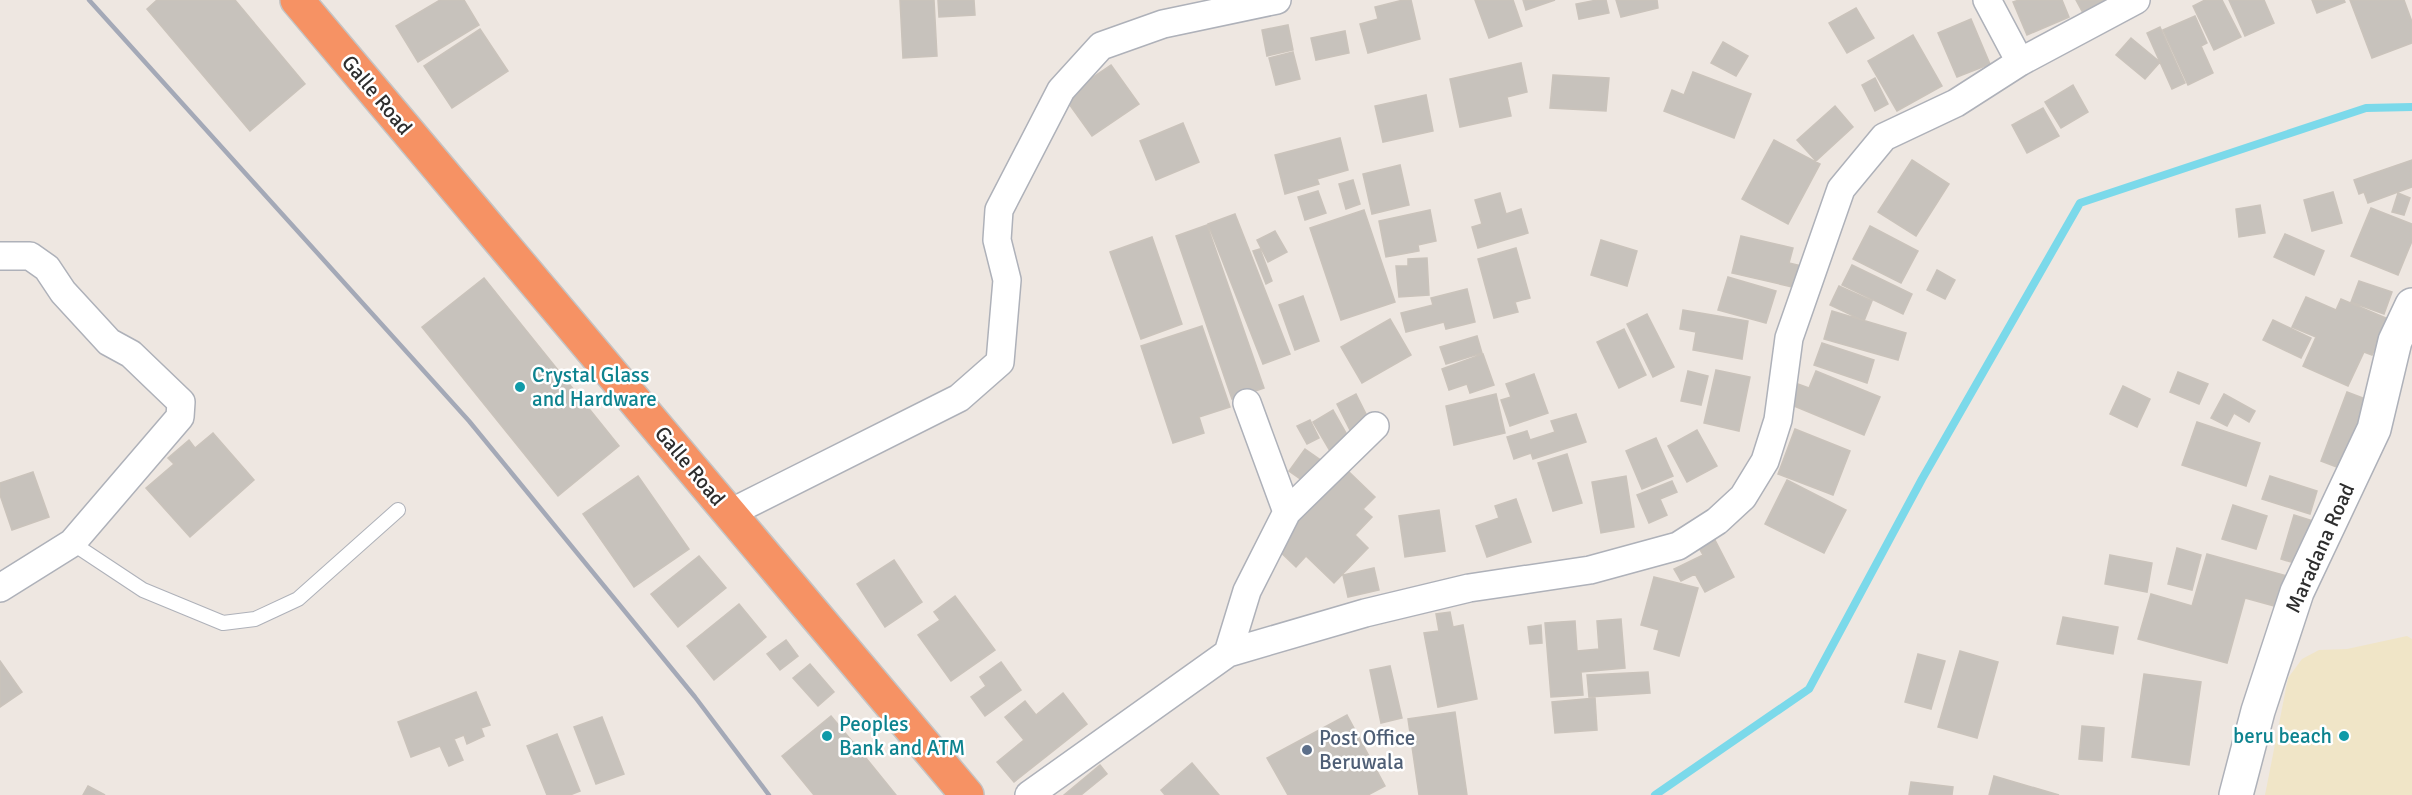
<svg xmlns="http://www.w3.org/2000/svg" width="2412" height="795" font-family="Signika,sans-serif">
  <rect width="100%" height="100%" fill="#eee7e1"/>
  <path fill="#f0e5c7" d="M2407,636L2412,639V795H2265L2288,678L2302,659L2319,650L2347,649Z"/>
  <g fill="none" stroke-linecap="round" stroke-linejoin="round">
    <path stroke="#7bd9ea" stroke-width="8" d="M1655,795L1809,689L1922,479L2080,203L2366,108L2412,107"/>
  </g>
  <path fill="#c7c2bc" stroke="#cac3bb" stroke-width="1.5" d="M157,0H235L305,84L250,131L147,9Z
    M440,0H464L479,25L418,62L396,26Z
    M900,0H934L937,56L903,58Z
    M938,0H974L975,15L939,17Z
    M1403,0H1411L1420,39L1368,53L1360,24L1378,19L1375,7Z
    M1475,0H1513L1522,26L1489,38Z
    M1523,0H1555L1526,10Z
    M1597,0H1606L1609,13L1579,19L1576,4Z
    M1616,0H1657L1658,8L1621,17Z
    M2019,0H2062L2069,17L2027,35L2013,2Z
    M2076,0H2108L2083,13Z
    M2205,0H2222L2241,37L2214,50L2193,6Z
    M2229,0H2264L2274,23L2245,36Z
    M2312,0H2344L2345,2L2317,13Z
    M2350,0H2404L2412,22V43L2372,58Z
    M1856,8L1874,38L1847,53L1829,23Z
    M2195,16L2207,43L2201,46L2213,73L2188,85L2163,30Z
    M1971,19L1990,64L1957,77L1938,33Z
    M1288,25L1293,50L1267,56L1262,30Z
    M2160,27L2185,83L2172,89L2147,33Z
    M480,29L508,71L452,108L424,66Z
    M1345,31L1349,53L1316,60L1311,38Z
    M1913,35L1942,86L1897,111L1868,61Z
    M2131,38L2160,62L2145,79L2116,55Z
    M1723,42L1748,56L1736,76L1711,63Z
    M1293,52L1300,79L1276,85L1269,58Z
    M1521,63L1527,92L1507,97L1511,116L1460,127L1450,79Z
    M1111,65L1139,104L1092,136L1064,97Z
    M1693,72L1751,94L1734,138L1664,111L1672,90L1684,95Z
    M1553,75L1609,78L1606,111L1550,108Z
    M1875,78L1888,104L1875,111L1862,85Z
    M2073,85L2088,112L2061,128L2045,102Z
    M1426,95L1433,131L1383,142L1375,106Z
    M1835,106L1853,127L1816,161L1797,140Z
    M2043,108L2059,136L2027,153L2012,125Z
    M1183,123L1199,162L1156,180L1140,141Z
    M1340,138L1348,170L1317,179L1319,184L1285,194L1275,155Z
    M1774,140L1820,164L1788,224L1742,199Z
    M1912,160L1949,184L1916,236L1878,212Z
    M2412,160V187L2368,203L2364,192L2359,194L2354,180Z
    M1400,165L1409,205L1372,214L1363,174Z
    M1353,180L1360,204L1346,209L1339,184Z
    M1318,191L1326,213L1305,220L1298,197Z
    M2333,192L2342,223L2312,231L2304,200Z
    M1500,193L1506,214L1521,209L1528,233L1478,248L1472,227L1482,224L1475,200Z
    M2398,193L2410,198L2404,215L2392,212Z
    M2260,205L2265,233L2239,237L2236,209Z
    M2371,208L2412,224V241L2398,275L2351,256Z
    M1364,210L1395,302L1341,320L1310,228Z
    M1430,210L1436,241L1418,245L1419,251L1386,257L1379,221Z
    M1235,214L1290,354L1263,364L1208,224Z
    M1207,225L1264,388L1232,399L1176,236Z
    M1870,226L1918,251L1901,283L1853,259Z
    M1275,231L1287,252L1268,262L1257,240Z
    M2285,234L2324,251L2314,275L2274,257Z
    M1741,236L1793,248L1789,263L1802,266L1797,288L1732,273Z
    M1152,237L1182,324L1141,339L1110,252Z
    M1601,240L1637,251L1627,286L1591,275Z
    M1516,248L1530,298L1515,302L1518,312L1494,318L1478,259Z
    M1260,249L1272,281L1266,284L1253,251Z
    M1427,258L1429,295L1399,297L1396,266H1408V259Z
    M1852,265L1912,294L1903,314L1842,285Z
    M1937,270L1955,280L1945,299L1927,290Z
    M1728,277L1776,291L1766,323L1718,310Z
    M484,278L619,446L558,496L422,327Z
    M2359,281L2392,292L2384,314L2351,302Z
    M1839,286L1872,301L1864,321L1830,305Z
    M1467,289L1475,322L1446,329L1444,322L1406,332L1401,313L1433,305L1431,298Z
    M1303,296L1319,341L1295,350L1279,305Z
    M2306,297L2336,310L2341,299L2388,319L2372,355L2364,352L2348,386L2303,366L2316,337L2292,327Z
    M1683,310L1748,321L1742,359L1693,350L1696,332L1680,329Z
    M1832,311L1906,333L1898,360L1824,339Z
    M1647,314L1674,367L1653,377L1627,324Z
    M1390,319L1411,355L1362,383L1341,347Z
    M2273,320L2311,338L2301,358L2263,340Z
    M1202,326L1230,407L1199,417L1204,433L1173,443L1141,346Z
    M1624,329L1646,375L1619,388L1597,342Z
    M1477,336L1482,353L1446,364L1440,347Z
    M1822,343L1874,360L1867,383L1814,365Z
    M1483,354L1494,385L1470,393L1467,384L1449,390L1442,369Z
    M1716,370L1750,377L1739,431L1704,423Z
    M1688,371L1708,376L1701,405L1681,401Z
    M1816,371L1880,397L1864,435L1787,403L1795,383L1809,388Z
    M2178,372L2208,384L2199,404L2170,392Z
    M1534,374L1548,413L1510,426L1501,400L1511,397L1506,384Z
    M2123,386L2150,399L2137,427L2110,414Z
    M2347,392L2368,400L2342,469L2321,461Z
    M1356,394L1369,420L1350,430L1337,404Z
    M1496,394L1505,433L1454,445L1446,406Z
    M2224,394L2255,411L2249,422L2234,413L2227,426L2211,418Z
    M1333,410L1350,440L1330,451L1313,422Z
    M1576,414L1586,442L1533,459L1531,453L1514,459L1507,437L1527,431L1530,440L1555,432L1551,421Z
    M1310,420L1319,438L1307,444L1297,426Z
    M2197,422L2260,443L2246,486L2182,465Z
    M1795,429L1850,451L1833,495L1778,474Z
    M1697,430L1717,466L1687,482L1668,446Z
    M213,433L254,480L190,537L146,488L174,464L168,458L189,440L195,448Z
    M1656,438L1673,476L1642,489L1626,451Z
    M1305,449L1322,461L1306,483L1289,471Z
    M1567,454L1582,503L1553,511L1538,463Z
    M1347,470L1375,497L1363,509L1372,517L1355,535L1368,548L1334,583L1306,556L1296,567L1273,545Z
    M33,472L49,517L12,530L0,495V483Z
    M638,476L689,549L634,587L583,514Z
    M1626,476L1634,527L1601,533L1592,482Z
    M2270,476L2317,491L2310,514L2262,499Z
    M1787,480L1846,510L1824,553L1765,524Z
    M1672,481L1677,492L1660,499L1667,515L1649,523L1637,495Z
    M1516,499L1531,542L1487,557L1476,526L1499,518L1495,506Z
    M2233,505L2267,516L2256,549L2222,539Z
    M1439,510L1445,551L1405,557L1399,516Z
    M2294,515L2313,521L2301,565L2281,559Z
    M1714,538L1734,577L1705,592L1695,574L1681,581L1674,569L1703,555L1698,546Z
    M2177,548L2201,555L2192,590L2168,584Z
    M2207,554L2287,576L2278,607L2245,598L2227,663L2138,639L2151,594L2192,606Z
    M2110,555L2152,563L2147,592L2105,584Z
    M699,556L726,588L678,627L651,594Z
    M894,560L922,602L885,627L857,584Z
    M1374,568L1379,590L1348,597L1343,575Z
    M1654,577L1698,588L1679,656L1654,649L1659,630L1641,625Z
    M955,596L995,650L951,681L918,635L940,620L934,612Z
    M739,604L766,637L714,680L687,646Z
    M1450,612L1453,627L1463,625L1477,699L1438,707L1424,633L1439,631L1436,614Z
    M2063,617L2118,627L2113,654L2057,644Z
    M1621,619L1625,668L1581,672L1583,695L1551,697L1545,623L1575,621L1577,651L1599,649L1597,621Z
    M1541,625L1542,643L1530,644L1528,627Z
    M786,640L798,656L780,670L767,654Z
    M1960,651L1998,662L1977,738L1938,727Z
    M1918,654L1945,661L1931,709L1905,702Z
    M0,661L22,692L0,707Z
    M1001,662L1021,690L985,716L971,697L986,686L980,677Z
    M810,664L834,692L818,706L793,678Z
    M1390,666L1402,718L1381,723L1370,670Z
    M1648,672L1650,693L1589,697L1587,675Z
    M2144,674L2201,682L2189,765L2132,757Z
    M476,692L490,725L481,728L484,736L467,744L464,735L454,739L463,760L449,766L440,746L411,757L398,722Z
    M1063,693L1087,724L1014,782L997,762L1024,740L1005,717L1025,701L1036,715Z
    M1595,698L1597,730L1555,733L1552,702Z
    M1455,712L1467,795H1419L1408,719Z
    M1347,715L1385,786L1368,795H1288L1267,758Z
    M831,716L866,758L896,795H814L782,756Z
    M602,717L624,774L596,784L574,727Z
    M2082,726L2104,728L2102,761L2079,759Z
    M557,734L580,791L570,795H547L527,746Z
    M1192,763L1219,795H1165L1161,790Z
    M1100,765L1107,774L1081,795H1064Z
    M1994,776L2059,795H1989Z
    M1911,782L1953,787L1952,795H1909Z
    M88,786L105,795H83Z"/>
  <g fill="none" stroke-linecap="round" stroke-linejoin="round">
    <defs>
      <path id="lane" d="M72,543L143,590L223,623L255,619L298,599L398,510"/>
      <path id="street" d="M1987,0L2020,62
        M0,256H30L47,268L63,292L109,342L131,354L181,402L180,417L72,543L0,588
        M1247,403L1287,512
        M730,513L959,398L1000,362L1007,280L997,240L999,210L1061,90L1101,46L1163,24L1277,0
        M1228,653L1247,591L1287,512L1375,426
        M1029,795L1228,653L1365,613L1469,588L1590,570L1678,546L1717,521L1743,497L1765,461L1778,420L1789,338L1841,189L1884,137L1956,103L2020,62L2136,0"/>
      <path id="secondary" d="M2236,795L2258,711L2297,592L2374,429L2395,341L2412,305"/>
      <path id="highway" d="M297,0L967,795"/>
    </defs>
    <use href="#lane" stroke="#aeb1b9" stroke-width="16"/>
    <use href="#street" stroke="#aeb1b9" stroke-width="30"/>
    <use href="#secondary" stroke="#aeb1b9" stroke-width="36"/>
    <use href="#highway" stroke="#c4c4c4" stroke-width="36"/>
    <use href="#lane" stroke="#fff" stroke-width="14"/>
    <use href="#street" stroke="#fff" stroke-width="27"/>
    <use href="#secondary" stroke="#fff" stroke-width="33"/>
    <use href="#highway" stroke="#f69264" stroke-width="33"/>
    <path stroke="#a4a9b7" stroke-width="4.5" d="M89,0L469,421L695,697L769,795"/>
  </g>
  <g fill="#0f9aa8" stroke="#fff" stroke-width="2">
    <circle cx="520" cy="387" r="6"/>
    <circle cx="827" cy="736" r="6"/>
    <circle cx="2344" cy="736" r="6"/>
  </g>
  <circle fill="#5c6f8a" stroke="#fff" stroke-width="2" cx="1307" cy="750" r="6"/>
  <g text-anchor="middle" stroke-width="5" stroke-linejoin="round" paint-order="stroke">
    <g font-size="21" fill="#2e2e2e" stroke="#fff">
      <text transform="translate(377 95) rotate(50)" y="7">Galle Road</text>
      <text transform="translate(690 466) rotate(50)" y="7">Galle Road</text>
      <text transform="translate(2320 548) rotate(-66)" y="7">Maradana Road</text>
    </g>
    <g font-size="21" fill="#0d838f" stroke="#fff" text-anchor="start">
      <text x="532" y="382">Crystal Glass<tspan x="532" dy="24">and Hardware</tspan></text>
      <text x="839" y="731">Peoples<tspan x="839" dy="24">Bank and ATM</tspan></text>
      <text x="2332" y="743" text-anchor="end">beru beach</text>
    </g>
    <g font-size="21" fill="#4e5e75" stroke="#fff" text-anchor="start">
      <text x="1319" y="745">Post Office<tspan x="1319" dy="24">Beruwala</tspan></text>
    </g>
  </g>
</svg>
